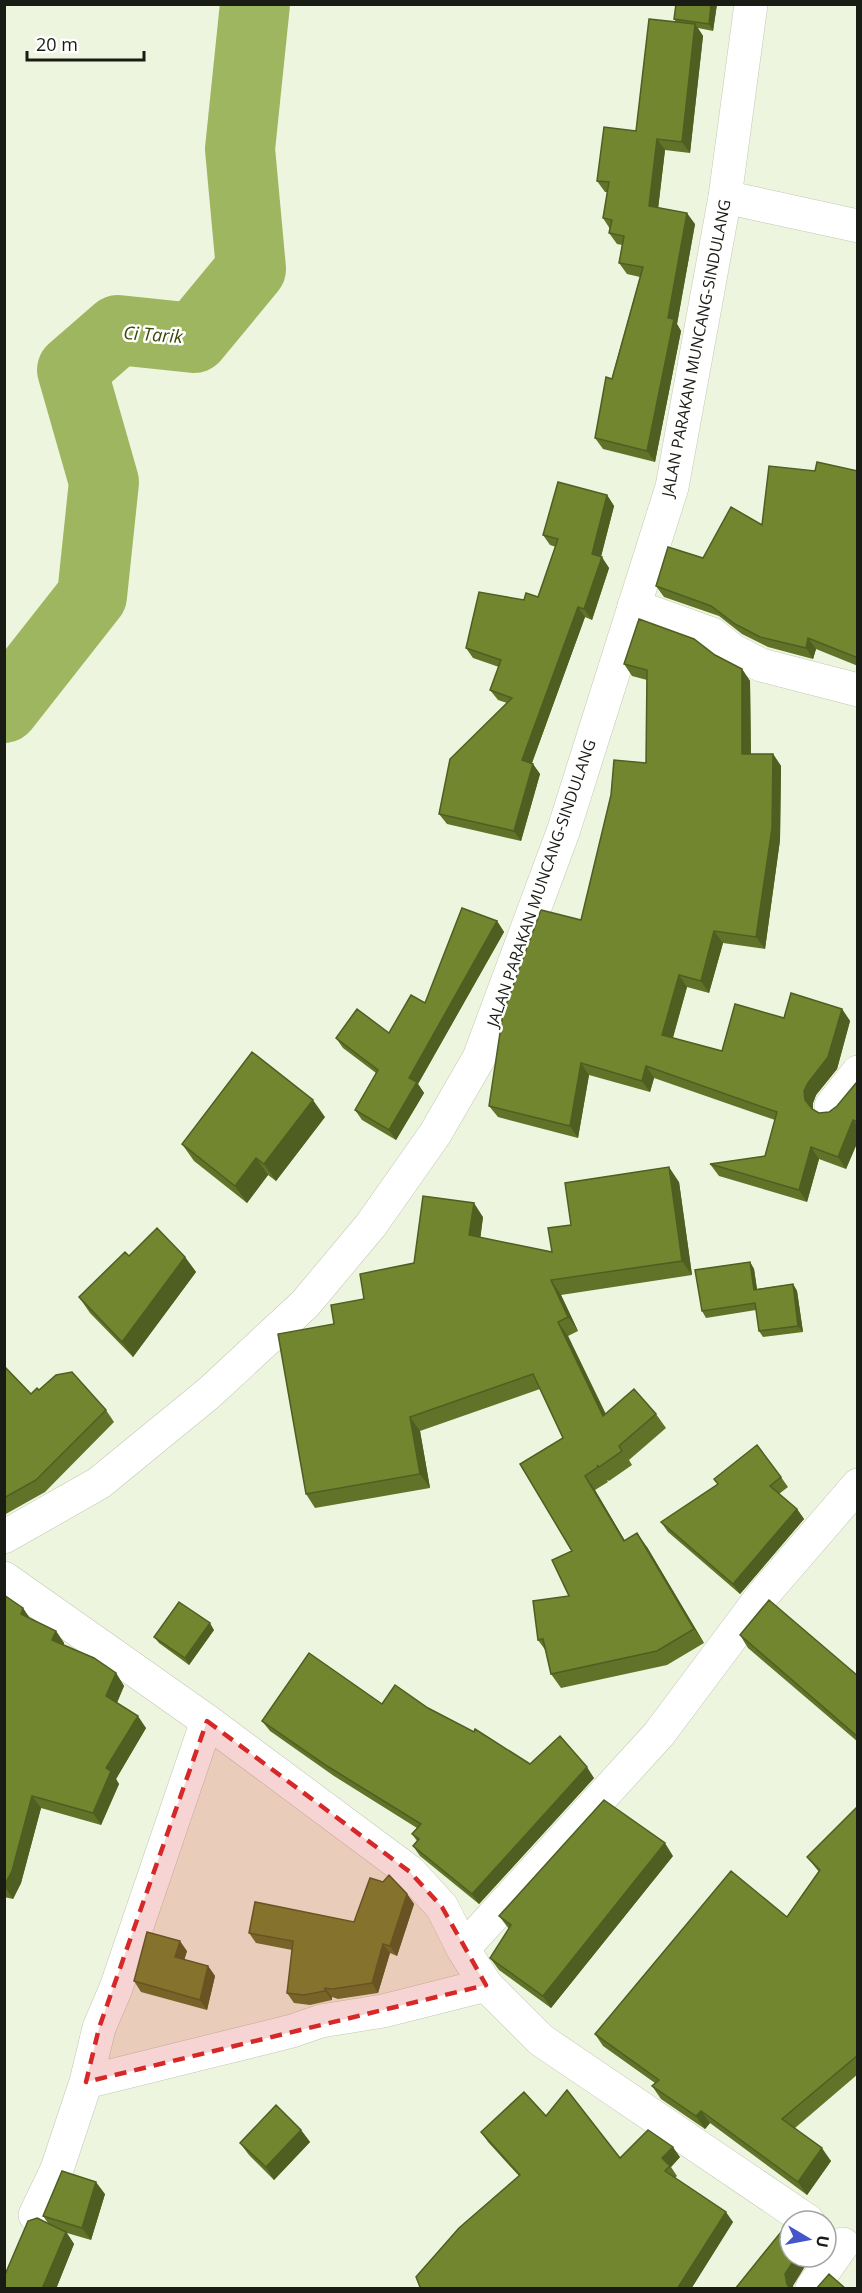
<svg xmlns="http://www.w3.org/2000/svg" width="862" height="2293" font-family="'Open Sans',sans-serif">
  <rect width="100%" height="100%" fill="#eef5df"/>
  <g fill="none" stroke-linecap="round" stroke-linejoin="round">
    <path stroke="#9fb660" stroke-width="70" d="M4,708L92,596L104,482L72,370L118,330L194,338L251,269L240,149L255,4"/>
    <defs>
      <path id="minor" d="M725,197L858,226
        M634,606L712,634L732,650L761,665L858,690
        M831,1106L858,1072
        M4,1578L207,1721L410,1872L442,1907L463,1949
        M86,2082L292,2031L321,2021L383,2011L486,1985
        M35,2215L57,2169L86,2082L99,2028L116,1988L207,1721
        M808,2221L541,2040L486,1985L463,1949L659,1734L763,1595L858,1485
        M812,2288L843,2244"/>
      <path id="tertiary" d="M4,1537L99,1483L209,1393L305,1304L371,1225L435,1134L479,1058L563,832L672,487L725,197L751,4"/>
    </defs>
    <use href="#minor" stroke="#c1c8b2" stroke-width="34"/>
    <use href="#tertiary" stroke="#c1c8b2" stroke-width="34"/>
    <use href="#minor" stroke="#fff" stroke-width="33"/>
    <use href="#tertiary" stroke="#fff" stroke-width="33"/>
  </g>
  <path fill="#617328" d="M717,4L713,31L698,28L703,36L690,153L665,150L658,208L695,224L677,324L681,331L655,462L603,449L595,438L640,277L627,274L619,263L622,245L617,244L609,233L610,229L603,218L607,192H605L597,181L636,131L676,22L674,19Z
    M815,471H858V666L816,649L813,659L768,647L742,634L719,616L664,597L656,586L703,558L762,525Z
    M607,495L614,506L601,557L609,568L592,620L585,617L532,763L540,774L521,841L447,824L439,814L507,703L498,700L490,690L499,667L473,658L466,648L524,600L538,597L556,547L550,545L543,535Z
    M715,655L742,669L750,681L751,754H773L781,766L780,840L765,949L723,943L709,993L687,987L673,1038L722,1051L784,1018L842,1009L850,1021L837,1069L816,1095L813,1103V1110L819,1113L829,1112L837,1106L858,1083V1141L846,1169L819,1159L807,1202L719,1176L710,1164L765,1156L775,1120L654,1078L650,1092L589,1075L578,1138L498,1117L489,1106L581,920L646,763L647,680L632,676L624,664Z
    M497,921L504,932L418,1084L424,1093L396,1140L362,1120L355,1110L376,1073L343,1048L336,1038L389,1033L425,1003Z
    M325,1117L276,1181L268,1175L247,1203L194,1161L182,1144Z
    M679,1182L692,1275L561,1295L578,1331L568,1336L606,1414H656L666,1428L629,1460L632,1465L609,1481L607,1480L608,1482L595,1490L625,1541L647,1547L704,1643L667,1665L561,1688L551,1674L546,1651L538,1640L569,1596L572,1551L563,1438L540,1389L420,1431L430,1488L315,1508L306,1494L334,1324L364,1299L414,1263L483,1217L480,1238L552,1252L571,1225Z
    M129,1256L185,1257L196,1272L133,1357L90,1313L79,1297Z
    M750,1262L754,1269L757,1289L793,1284L797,1291L803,1332L763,1337L759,1331L756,1310L706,1318L702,1311Z
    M4,1366L31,1394L39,1390L106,1410L114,1422L45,1492L4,1515Z
    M781,1477L788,1487L779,1494L797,1509L804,1519L740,1594L668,1532L661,1522Z
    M4,1595L23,1608L30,1619L56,1631L64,1643V1645L116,1673L124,1686L117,1703L146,1728L116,1779L119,1784L101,1825L41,1808L21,1883L13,1899L4,1897Z
    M214,1630L189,1665L159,1643L154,1637Z
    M740,1635L858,1676V1742L748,1648Z
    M382,1704L428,1708L530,1764L594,1778L479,1904L420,1856L413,1846L417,1841L412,1834L417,1828L334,1776L270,1731L262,1721Z
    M858,1806V2074L795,2128L831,2161L807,2195L710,2123L705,2129L661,2099L652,2086L655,2083L603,2046L595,2034L787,1917L819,1872L807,1857Z
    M673,1856L551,2008L499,1970L490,1958L509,1929L499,1916Z
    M407,1894L414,1904L397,1956L390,1953L378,1993L338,1999L332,1997V2000L310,2005L294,2003L287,1993L292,1950L256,1943L249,1933L354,1922Z
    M187,1951L184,1960L208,1966L215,1976L207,2010L141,1992L134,1981Z
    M546,2116L620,2158L680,2157L671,2167L677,2176L675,2178L733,2222L691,2289H417L420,2287L519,2176L488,2142L481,2132Z
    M301,2130L310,2142L274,2180L249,2155L240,2143Z
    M105,2194L91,2240L67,2233L74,2244L56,2289H4L48,2223L43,2216Z"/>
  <path fill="#4f5e21" d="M711,4H717L713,31L709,24Z
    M695,24L703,36L690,153L682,142Z
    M657,139L665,150L657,218L649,206Z
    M687,213L695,224L677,324L681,331L655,462L647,451L668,318Z
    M607,495L614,506L599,564L592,554Z
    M602,557L609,568L592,620L584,609Z
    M578,607L585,617L529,771L522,760Z
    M808,638L816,649L813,659L806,648Z
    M742,669L750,681L751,765L742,754Z
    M773,754L781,766L780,840L765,949L756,937Z
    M533,764L540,774L521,841L514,831Z
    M497,921L504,932L418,1084L424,1093L396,1140L389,1130L409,1078Z
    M714,931L723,943L709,993L701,981Z
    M679,975L687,987L670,1047L662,1035Z
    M842,1009L850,1021L837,1069L816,1095L813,1103V1112L805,1100L804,1091Z
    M581,1063L589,1075L578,1138L570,1126Z
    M646,1066L654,1078L650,1092L642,1081Z
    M313,1100L325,1117L276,1181L264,1164Z
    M853,1120L858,1127V1141L846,1169L838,1157Z
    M811,1147L819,1159L807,1202L799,1190Z
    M256,1158L268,1175L247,1203L235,1186Z
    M669,1167L679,1182L692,1275L682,1261Z
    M474,1203L483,1217L479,1249L469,1235Z
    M185,1257L196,1272L133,1357L122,1342Z
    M750,1262L754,1269L758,1296L754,1290Z
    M551,1280L561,1295L578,1331L568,1317Z
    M793,1284L797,1291L803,1332L798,1326Z
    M558,1322L568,1336L613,1430L603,1416Z
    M410,1417L420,1431L430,1488L420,1474Z
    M585,1476L595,1490L634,1556L624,1541Z
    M797,1509L804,1519L740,1594L733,1584Z
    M637,1533L647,1547L704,1643L694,1629Z
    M23,1608L31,1620L21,1614Z
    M210,1623L214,1630L189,1665L185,1658Z
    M56,1631L64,1643L61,1652L52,1640Z
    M116,1673L124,1686L114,1709L106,1696Z
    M138,1716L146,1728L116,1779L119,1784L101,1825L93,1813L106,1768Z
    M587,1767L594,1778L479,1904L472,1894Z
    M32,1796L41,1808L21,1883L13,1899L4,1886Z
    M665,1843L673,1856L551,2008L543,1996Z
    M407,1894L414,1904L397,1956L390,1946Z
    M180,1941L187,1951L182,1967L175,1957Z
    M383,1944L390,1953L378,1993L372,1983Z
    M208,1966L215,1976L207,2010L200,2000Z
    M325,1988L332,1997V2000L325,1991Z
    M701,2111L710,2123L705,2129L696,2116Z
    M301,2130L310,2142L274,2180L266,2167Z
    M673,2147L680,2157L671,2167L662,2158Z
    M822,2148L831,2161L807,2195L798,2182Z
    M96,2182L105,2194L91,2240L82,2228Z
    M726,2212L733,2222L691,2289H677Z
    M66,2232L74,2244L56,2289H42Z
    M796,2257H807L809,2260L793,2286L794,2289H790L787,2284L785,2274Z"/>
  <path fill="#71862f" stroke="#4f5e21" stroke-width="1.5" d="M676,4H711L709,24L674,19Z
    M649,19L695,24L682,142L657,139L649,206L687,213L668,318L674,319L647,451L595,438L606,377L612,379L643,267L619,263L624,236L609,233L612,220L603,218L609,182L597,181L604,127L636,131Z
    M817,462L858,471V658L808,638L806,648L760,637L735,624L711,606L656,586L668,547L703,558L731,507L762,525L769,466L815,471Z
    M558,482L607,495L592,554L602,557L584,609L578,607L522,760L533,764L514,831L439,814L450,759L512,698L490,690L501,660L466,648L479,592L524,600L526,593L538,597L558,539L543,535Z
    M639,619L694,639L715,655L742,669V754H773L772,828L756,937L714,931L701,981L679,975L662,1035L722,1051L735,1004L784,1018L791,993L842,1009L828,1057L808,1083L804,1091L805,1100L812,1109L819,1113L829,1112L837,1106L856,1083H858V1122L853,1120L838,1157L811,1147L799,1190L710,1164L765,1156L777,1112L646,1066L642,1081L581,1063L570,1126L489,1106L503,1013L541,910L581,920L611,795L614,760L646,763L647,670L624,664Z
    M462,908L497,921L409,1078L417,1082L389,1130L355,1110L378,1070L336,1038L357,1009L389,1033L411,995L425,1003Z
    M252,1052L313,1100L264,1164L256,1158L235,1186L182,1144Z
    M669,1167L682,1261L551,1280L568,1317L558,1322L603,1416L634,1389L656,1414L619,1446L622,1451L599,1467L597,1465L598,1467L585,1476L624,1541L637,1533L694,1629L657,1651L551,1674L543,1639L538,1640L533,1601L569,1596L552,1560L572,1551L520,1464L563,1438L533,1374L410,1417L420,1474L306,1494L278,1334L334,1324L331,1305L364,1299L360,1274L414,1263L423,1196L474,1203L469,1235L552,1252L548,1228L571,1225L565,1183Z
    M157,1228L185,1257L122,1342L79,1297L125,1252L129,1256Z
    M750,1262L754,1290L793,1284L798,1326L759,1331L755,1303L702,1311L695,1270Z
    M4,1366L31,1394L37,1388L39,1390L56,1375L72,1372L106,1410L36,1480L4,1498Z
    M757,1445L781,1477L770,1486L797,1509L733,1584L661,1522L718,1484L714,1479Z
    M4,1595L23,1608L21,1614L56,1631L52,1640L94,1658L116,1673L106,1696L138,1716L106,1768L111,1771L93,1813L32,1796L12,1871L4,1886Z
    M769,1600L858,1676V1737L740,1635Z
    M179,1602L210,1623L185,1658L154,1637Z
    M309,1653L382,1704L395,1685L428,1708L474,1732L475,1729L530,1764L560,1736L587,1767L472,1894L413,1846L419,1839L412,1834L421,1824L327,1766L262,1721Z
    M604,1800L665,1843L543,1996L490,1958L511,1925L499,1916Z
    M858,1806V2055L782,2119L822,2148L798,2182L701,2111L696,2116L652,2086L659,2080L595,2034L731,1871L787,1917L820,1870L807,1857Z
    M389,1875L407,1894L390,1946L383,1944L372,1983L332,1989L325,1988V1991L304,1995L287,1993L293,1941L249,1933L255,1902L354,1922L370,1878L383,1882Z
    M147,1932L180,1941L175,1957L208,1966L200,2000L134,1981Z
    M567,2090L620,2158L648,2130L673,2147L662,2158L670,2166L665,2171L726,2212L677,2289H417L420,2287L416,2277L459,2228L520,2175L481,2132L524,2092L546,2116Z
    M276,2105L301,2130L266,2167L240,2143Z
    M62,2171L96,2182L82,2228L43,2216Z
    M37,2218L66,2232L42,2289H4V2277L28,2221Z
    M781,2232L790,2239V2257H796L785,2274L787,2284L790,2289H735Z
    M829,2274L846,2289H816Z"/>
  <path fill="#d62828" fill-opacity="0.2" stroke="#d62828" stroke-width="4.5" stroke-dasharray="12 8" stroke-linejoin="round" d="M207,1721L410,1872L442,1907L486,1985L86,2082L99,2028Z"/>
  <g text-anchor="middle" stroke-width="5" stroke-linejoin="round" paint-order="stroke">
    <g font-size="16" fill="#191c14" stroke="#fff">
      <text transform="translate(696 348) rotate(-79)" y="6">JALAN PARAKAN MUNCANG-SINDULANG</text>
      <text transform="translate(541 883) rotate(-71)" y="6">JALAN PARAKAN MUNCANG-SINDULANG</text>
    </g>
    <g font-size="18" font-style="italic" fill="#3a4806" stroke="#fff">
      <text transform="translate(153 335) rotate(4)" y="6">Ci Tarik</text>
    </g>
  </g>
  <rect width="862" height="2293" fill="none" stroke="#191c14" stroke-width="12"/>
  <g transform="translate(808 2239) rotate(100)"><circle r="28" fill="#ffffff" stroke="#a3a4a1" stroke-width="1.5"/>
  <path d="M0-4.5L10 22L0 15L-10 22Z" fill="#4456ca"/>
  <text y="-9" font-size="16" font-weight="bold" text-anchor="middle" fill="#191c14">U</text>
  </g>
  <path d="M27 51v9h117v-9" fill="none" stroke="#191c14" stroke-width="3"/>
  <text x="36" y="51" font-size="18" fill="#191c14" stroke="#ffffff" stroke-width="4.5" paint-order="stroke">20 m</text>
</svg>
